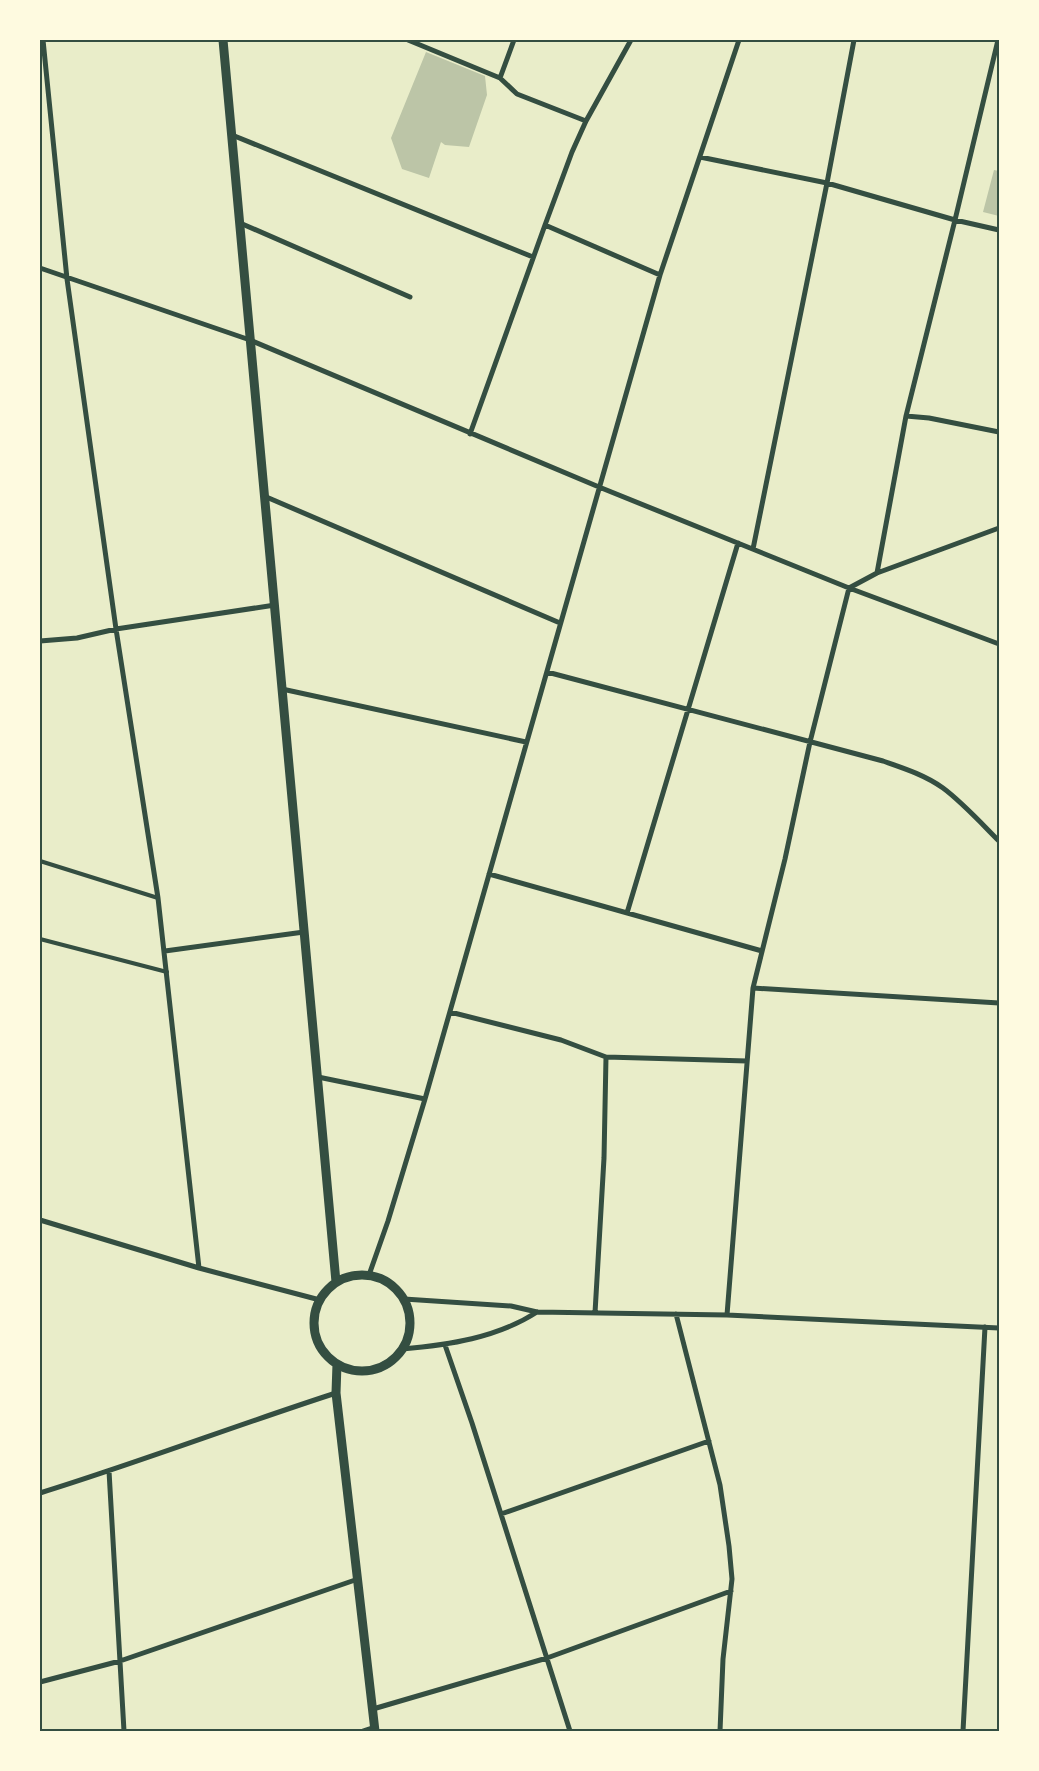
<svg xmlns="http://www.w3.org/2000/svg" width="1039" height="1771" font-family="Bitter,serif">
  <rect width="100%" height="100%" fill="#e9edc9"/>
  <path fill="#bcc5a7" d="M426,52L485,76L487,95L469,147L445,145L441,142L429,178L402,169L391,138Z
    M994,170L999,171V216L983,212Z"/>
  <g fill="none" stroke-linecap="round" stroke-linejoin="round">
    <path stroke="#344e41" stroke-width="4" d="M40,861L158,898
      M40,939L167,972"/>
    <path stroke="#344e41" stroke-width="5" d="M43,40L67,279L116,629L158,898L199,1268
      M408,40L500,78L517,94L586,121L572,152L545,225L660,275
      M500,78L514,40
      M586,121L631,40
      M232,135L533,257
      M700,157L827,183L955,220L999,230
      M240,223L410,297
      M40,268L250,340L599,487L849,588L999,644
      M906,416L955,220L998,40
      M470,434L545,225
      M264,496L560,623
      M753,549L827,183L854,40
      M877,573L999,528
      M40,641L77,638L116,629L275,605
      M547,672L883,761C903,768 925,775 943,788C962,802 982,824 999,841
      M282,689L526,742
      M489,874L762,951
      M627,913L738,543
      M165,951L304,932
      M753,988L999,1003
      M450,1012L561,1040L606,1057L604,1158L595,1313
      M606,1057L747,1061
      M318,1077L425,1099
      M40,1220L199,1268L320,1300
      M369,1275L388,1221L425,1099L660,275L739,40
      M404,1299L511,1306L537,1312L727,1315L999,1328
      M676,1314L720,1485L729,1546L732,1579L723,1659L720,1731
      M727,1315L753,988L785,859L810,742L849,588L877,573L906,416L929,418L999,432
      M445,1345L472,1423L570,1731
      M402,1349C448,1345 497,1338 537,1312
      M109,1471L124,1731
      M40,1493C140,1462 237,1425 336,1393
      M501,1514L709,1441
      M40,1682L120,1661L358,1579
      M373,1709L547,1658L731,1591
      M363,1731L375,1727
      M963,1731L985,1327"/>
    <path stroke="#344e41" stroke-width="9" d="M223,40L336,1282
      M314 1323a48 48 0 1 1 96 0a48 48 0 1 1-96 0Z
      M337,1364L336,1393L375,1731"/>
  </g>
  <rect width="1039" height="1771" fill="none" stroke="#fefae0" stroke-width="82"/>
  <rect x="41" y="41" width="957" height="1689" fill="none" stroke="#344e41" stroke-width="2"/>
</svg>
